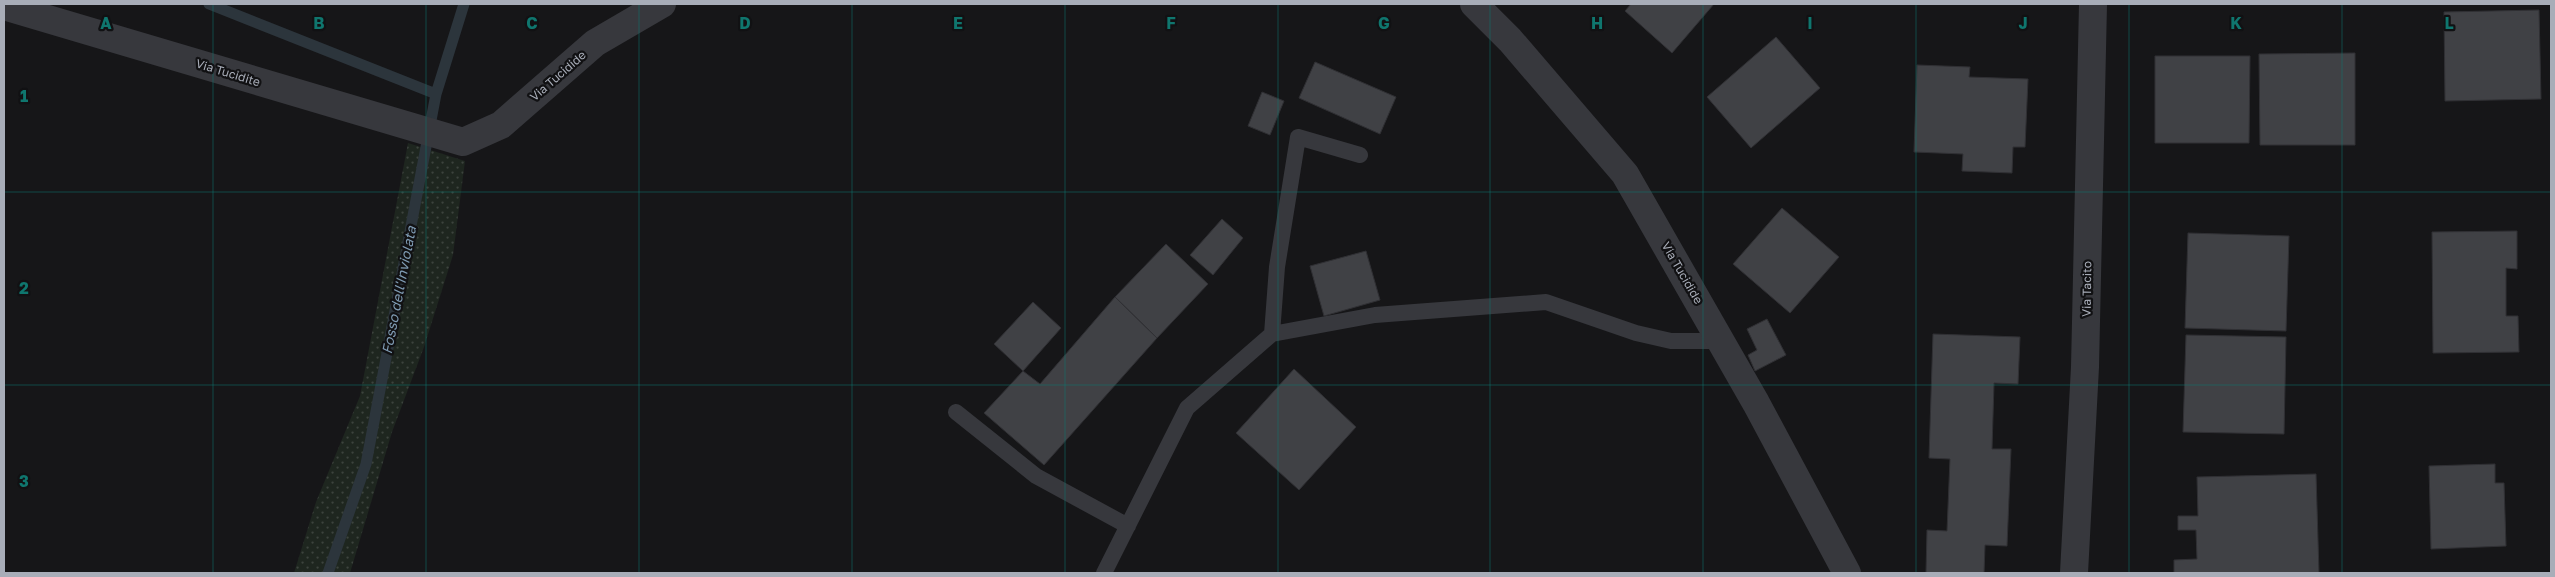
<svg xmlns="http://www.w3.org/2000/svg" width="2555" height="577" font-family="'Golos Text',sans-serif">
  <defs>
    <pattern id="grass-dots" width="8" height="8" patternUnits="userSpaceOnUse" patternTransform="scale(1.25)"><rect width="8" height="8" fill="#1e261f"/><path d="M2 2h.1M6 6h.1" fill="none" stroke="#3c433d" stroke-width="1.8" stroke-linecap="round"/></pattern>
  </defs>
  <rect width="100%" height="100%" fill="#161618"/>
  <path fill="url(#grass-dots)" d="M408,143L465,161L453,255L424,347L392,432L350,573H294L316,502L360,396Z"/>
  <g fill="none" stroke-linecap="round" stroke-linejoin="round">
    <path stroke="#2c353c" stroke-width="11" d="M209,4L436,94
      M328,573L366,464L436,94L464,4"/>
  </g>
  <path fill="#404145" stroke="#303034" d="M1631,4H1714L1672,53L1625,11Z
    M2539,10L2541,99L2445,101L2444,12Z
    M1776,37L1820,88L1751,148L1707,97Z
    M2355,53V145H2260L2259,54Z
    M2155,56H2250L2249,143H2155Z
    M1315,62L1396,97L1380,134L1299,98Z
    M1917,65L1970,67L1969,77L2028,79L2025,147H2013L2012,173L1962,171L1963,154L1914,152Z
    M1262,92L1284,101L1270,135L1248,126Z
    M1782,208L1839,257L1790,313L1733,264Z
    M1222,219L1243,238L1213,275L1190,255Z
    M2517,231V269L2506,268V316H2518L2519,352L2433,353L2432,232Z
    M2188,233L2289,236L2286,331L2185,328Z
    M1166,244L1208,284L1157,338L1115,297Z
    M1366,251L1380,300L1324,316L1310,266Z
    M1115,297L1157,338L1044,465L984,413L1023,371L1040,384Z
    M1033,302L1061,328L1023,371L994,344Z
    M1767,319L1786,355L1755,371L1748,355L1757,350L1747,329Z
    M1933,334L2020,337L2018,384L1994,383L1992,449H2011L2007,546L1985,545L1984,573H1926L1927,530L1947,531L1950,459L1929,458Z
    M2186,335L2286,337L2284,434L2183,432Z
    M1294,369L1356,427L1299,490L1236,433Z
    M2495,464V483H2504L2506,546L2431,549L2429,466Z
    M2316,474L2319,573H2174V560L2197,559L2196,530H2178V516H2198L2197,477Z"/>
  <g fill="none" stroke-linecap="round" stroke-linejoin="round">
    <path stroke="#37383d" stroke-width="16" d="M1272,334L1277,267L1298,137L1360,155
      M956,412L1036,476L1128,526
      M1104,573L1187,408L1272,334L1375,315L1546,302L1636,333L1671,341H1720"/>
    <path stroke="#37383d" stroke-width="28" d="M1474,4L1510,40L1625,174L1756,403L1847,573
      M4,6L463,142L501,125L595,43L662,4
      M2074,573L2085,367L2093,4"/>
  </g>
  <path fill="none" stroke="#0f766e" stroke-width="1" stroke-opacity="0.55" d="M213,4V573M426,4V573M639,4V573M852,4V573M1065,4V573M1278,4V573M1490,4V573M1703,4V573M1916,4V573M2129,4V573M2342,4V573M4,192H2551M4,385H2551"/>
  <g text-anchor="middle" stroke-width="4.5" stroke-linejoin="round" paint-order="stroke">
    <g font-size="12" fill="#a8adb8" stroke="#111113">
      <text transform="translate(228 73) rotate(17)" y="4">Via Tucidite</text>
      <text transform="translate(558 76) rotate(-41)" y="4">Via Tucidide</text>
      <text transform="translate(1682 273) rotate(60)" y="4">Via Tucidide</text>
      <text transform="translate(2087 289) rotate(-89)" y="4">Via Tacito</text>
    </g>
    <g font-size="14" font-style="italic" fill="#7f9bb3" stroke="#111113">
      <text transform="translate(399 290) rotate(-79)" y="5">Fosso dell'Inviolata</text>
    </g>
  </g>
  <g font-size="16" text-anchor="middle" font-weight="bold" fill="#0f766e" stroke="#111113" stroke-width="4.5" stroke-linejoin="round" paint-order="stroke">
    <text x="106" y="29">A</text>
    <text x="319" y="29">B</text>
    <text x="532" y="29">C</text>
    <text x="745" y="29">D</text>
    <text x="958" y="29">E</text>
    <text x="1171" y="29">F</text>
    <text x="1384" y="29">G</text>
    <text x="1597" y="29">H</text>
    <text x="1810" y="29">I</text>
    <text x="2023" y="29">J</text>
    <text x="2236" y="29">K</text>
    <text x="2449" y="29">L</text>
    <text x="24" y="102">1</text>
    <text x="24" y="294">2</text>
    <text x="24" y="487">3</text>
  </g>
  <rect width="2555" height="577" fill="none" stroke="#a8adb8" stroke-width="10"/>
</svg>
